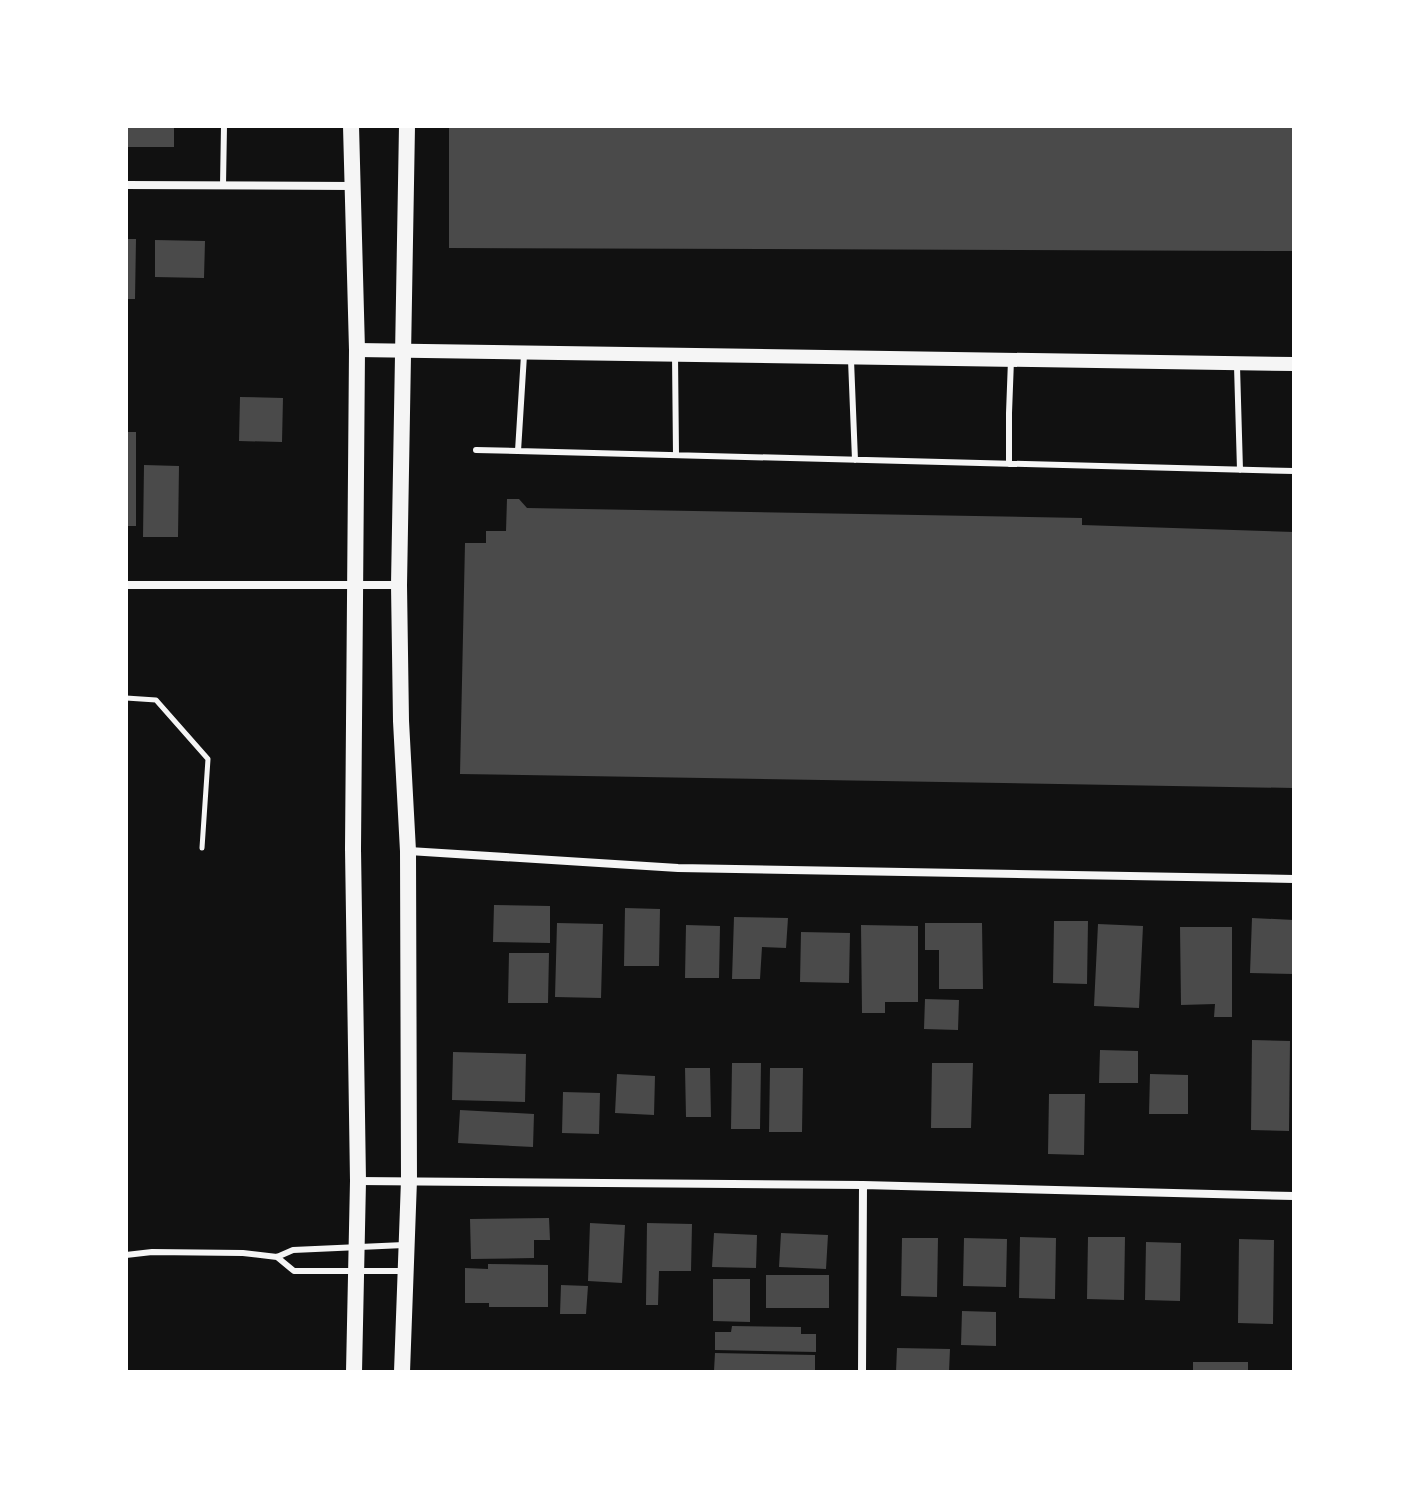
<svg xmlns="http://www.w3.org/2000/svg" width="1420" height="1498" font-family="'IBM Plex Sans',sans-serif">
  <rect width="100%" height="100%" fill="#111"/>
  <path fill="#4a4a4a" d="M126,126H174V147H126Z
    M449,126H1294V251L449,248Z
    M126,239H136L135,299H126Z
    M155,240L205,241L204,278L155,277Z
    M240,397L283,398L282,442L239,441Z
    M126,432H136V526H126Z
    M144,465L179,466L178,537H143Z
    M507,499H519L527,508L1082,518V525L1294,532V788L460,774L465,543H486V531H506Z
    M494,905L550,906V943L493,942Z
    M625,908L660,909L659,966H624Z
    M734,917L788,918L786,948L762,947L760,979H732Z
    M1252,918L1294,920V974L1250,973Z
    M1054,921H1088L1087,984L1053,983Z
    M557,923L603,924L601,998L555,997Z
    M925,923H982L983,989H939V950H925Z
    M1098,924L1143,926L1139,1008L1094,1006Z
    M686,925L720,926L719,978H685Z
    M861,925L918,926V1002H885V1013H862Z
    M1180,927H1232V1017H1214L1215,1004L1181,1005Z
    M801,932L850,933L849,983L800,982Z
    M509,953H549L548,1003H508Z
    M925,999L959,1000L958,1030L924,1029Z
    M1252,1040L1290,1041L1289,1131L1251,1130Z
    M1100,1050L1138,1051V1083H1099Z
    M453,1052L526,1054L525,1102L452,1100Z
    M732,1063H761L760,1129H731Z
    M932,1063H973L971,1128H931Z
    M685,1068H710L711,1117H686Z
    M770,1068H803L802,1132H769Z
    M617,1074L655,1076L654,1115L615,1113Z
    M1150,1074L1188,1075V1114H1149Z
    M563,1092L600,1093L599,1134L562,1133Z
    M1049,1094H1085L1084,1155L1048,1154Z
    M460,1110L534,1114L533,1147L458,1143Z
    M549,1218L550,1240H534V1258L471,1259L470,1219Z
    M590,1223L625,1225L622,1283L588,1281Z
    M647,1223L692,1224L691,1271H659L658,1305H646Z
    M714,1233L757,1235L756,1268L712,1267Z
    M781,1233L828,1235L826,1269L779,1267Z
    M1020,1237L1056,1238L1055,1299L1019,1298Z
    M1088,1237H1125L1124,1300L1087,1299Z
    M902,1238H938L937,1297L901,1296Z
    M964,1238L1007,1239L1006,1287L963,1286Z
    M1239,1239L1274,1240L1273,1324L1238,1323Z
    M1146,1242L1181,1243L1180,1301L1145,1300Z
    M488,1264L548,1265V1307H489V1303H465V1268L488,1269Z
    M766,1275H829V1308H766Z
    M713,1279H750V1322L713,1321Z
    M561,1285L588,1286L586,1314H560Z
    M962,1311L996,1312V1346L961,1345Z
    M732,1326L801,1327V1334H816V1352L715,1350V1332H731Z
    M897,1348L950,1349L949,1372H896Z
    M715,1353L815,1355V1372L714,1371Z
    M1193,1362H1248V1372H1193Z"/>
  <g fill="none" stroke-linecap="round" stroke-linejoin="round">
    <path stroke="#f5f5f5" stroke-width="5" d="M126,698L156,700L208,759L202,848"/>
    <path stroke="#f5f5f5" stroke-width="6" d="M223,185L224,126
      M675,355L676,455
      M851,360L855,460
      M1237,366L1240,470
      M476,450L1294,471
      M518,451L524,355
      M1009,464V413L1011,360
      M126,1255L152,1252L243,1253L277,1257L293,1250L404,1245
      M277,1257L294,1271H404"/>
    <path stroke="#f5f5f5" stroke-width="8" d="M126,185L352,186
      M126,585H399
      M409,851L678,868L1294,879
      M358,1181L863,1185L1294,1196
      M862,1372L863,1185"/>
    <path stroke="#f5f5f5" stroke-width="14" d="M357,350L1294,364"/>
    <path stroke="#f5f5f5" stroke-width="16" d="M351,126L357,350L353,849L358,1181L354,1372
      M402,1372L409,1180L408,851L401,721L399,585L407,126"/>
  </g>
  <rect width="1420" height="1498" fill="none" stroke="#ffffff" stroke-width="256"/>
</svg>
